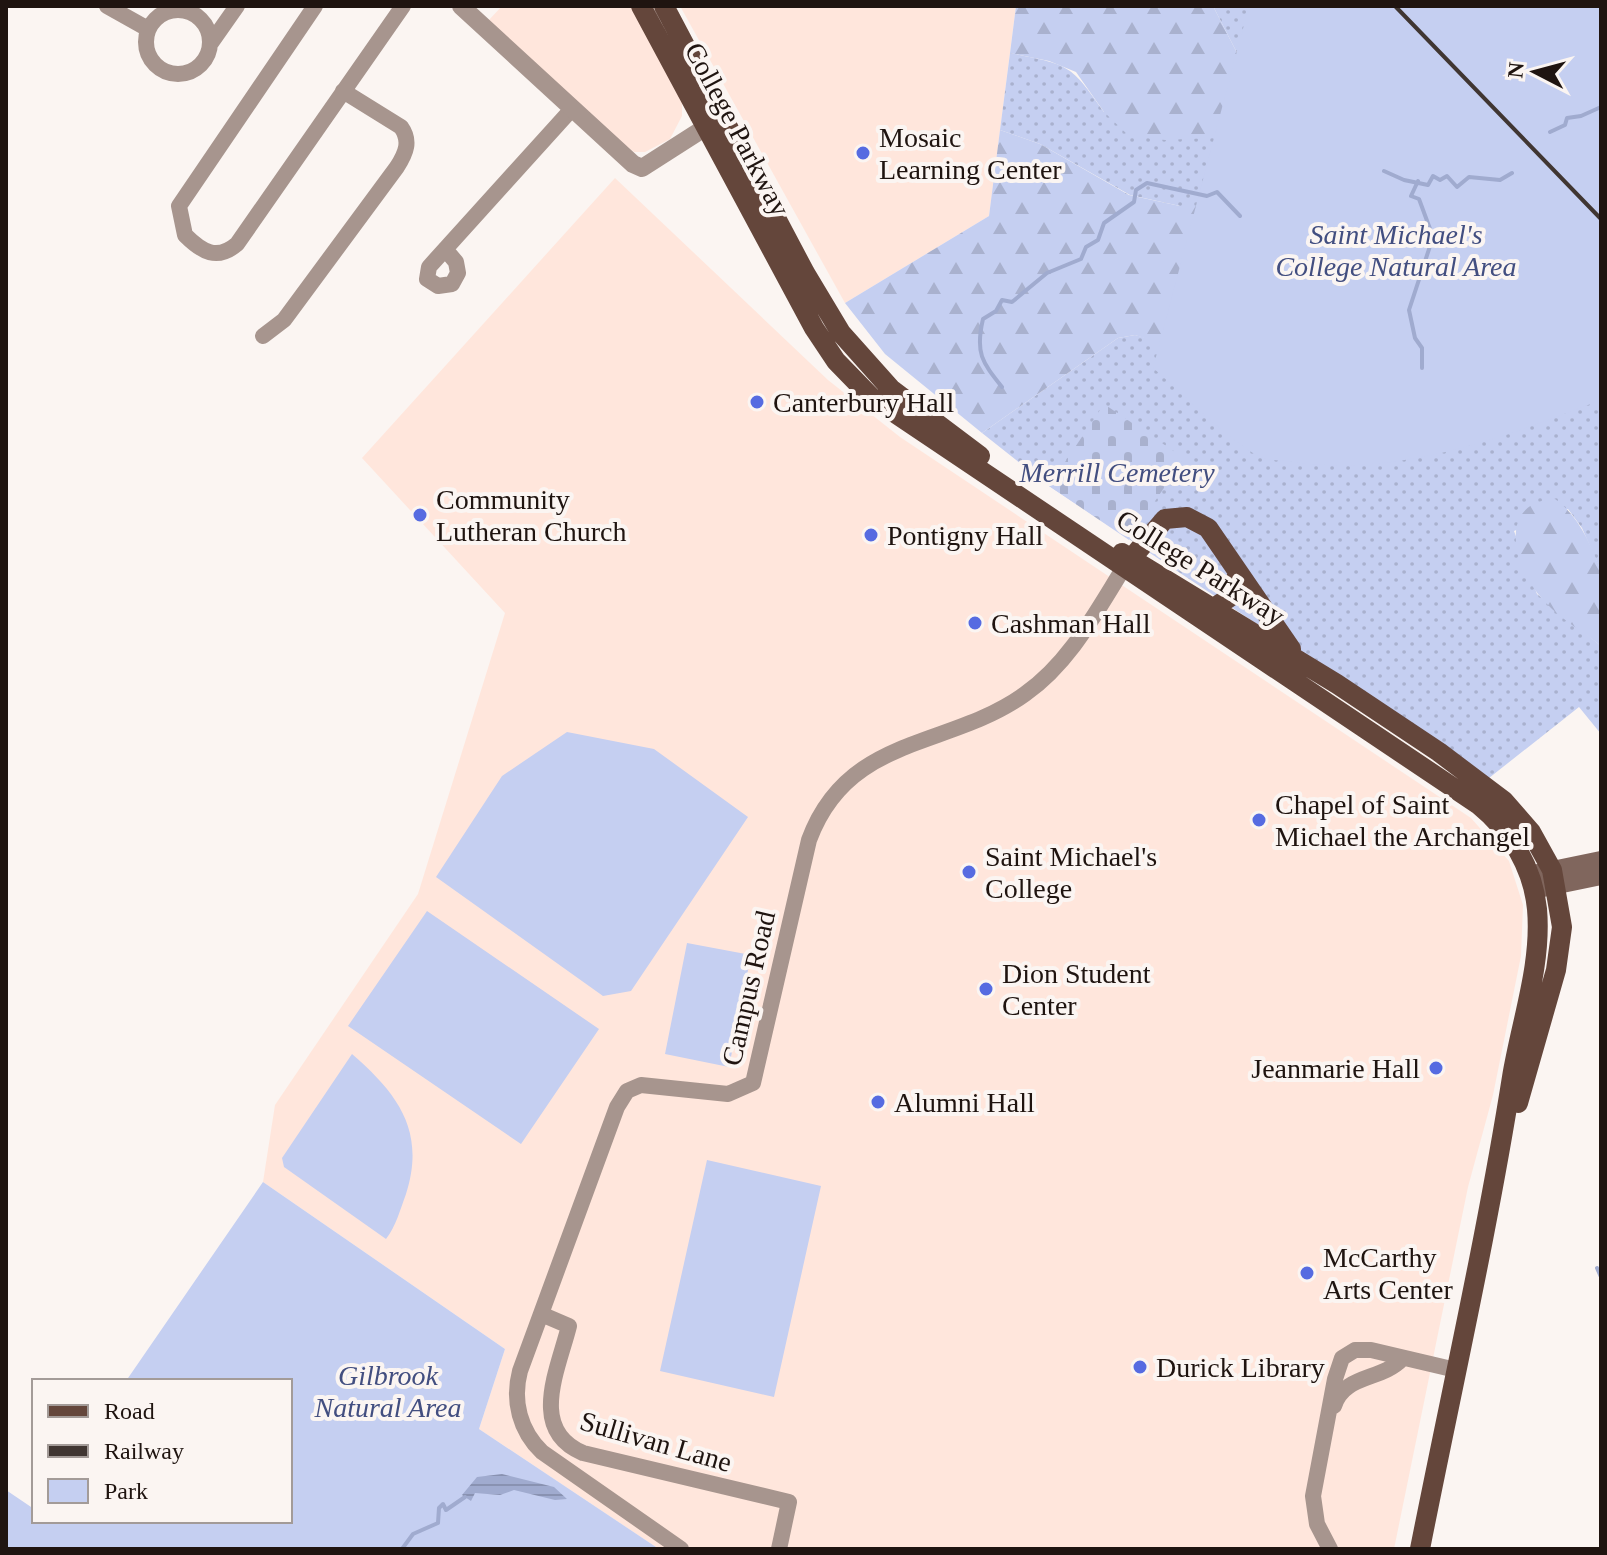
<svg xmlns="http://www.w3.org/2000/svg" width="1607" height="1555" font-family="'Times New Roman',serif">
  <defs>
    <pattern id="grass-dots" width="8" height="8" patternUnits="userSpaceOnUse" patternTransform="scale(2)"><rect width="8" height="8" fill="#c5cff1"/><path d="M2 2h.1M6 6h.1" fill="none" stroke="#a9b1ce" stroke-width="1.8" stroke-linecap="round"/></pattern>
    <pattern id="forest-firs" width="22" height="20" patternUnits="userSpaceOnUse" patternTransform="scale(2)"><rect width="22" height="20" fill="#c5cff1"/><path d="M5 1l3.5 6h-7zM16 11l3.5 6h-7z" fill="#a9b1ce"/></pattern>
    <pattern id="cemetery-stones" width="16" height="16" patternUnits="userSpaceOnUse" patternTransform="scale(2)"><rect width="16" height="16" fill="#c5cff1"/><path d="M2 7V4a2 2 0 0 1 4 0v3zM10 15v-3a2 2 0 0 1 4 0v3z" fill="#a9b1ce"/></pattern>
    <pattern id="water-rules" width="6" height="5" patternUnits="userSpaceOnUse" patternTransform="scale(2)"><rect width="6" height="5" fill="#a0abcf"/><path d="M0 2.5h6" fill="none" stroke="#8992b1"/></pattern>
  </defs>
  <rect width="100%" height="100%" fill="#fbf5f2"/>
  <path fill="#ffe6dc" d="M502,6H631L682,100V116L670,139L645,152H634L617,139L488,21Z
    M680,6H1016L989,216L845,303Z
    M615,178L828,380L900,437L1471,818L1509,861L1523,905L1521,956L1493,1095L1468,1187L1394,1549H659L479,1429L505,1349L263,1182L275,1105L418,894L505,613L362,458Z"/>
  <path fill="url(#grass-dots)" d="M1213,6H1381L1235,206H1180L1130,195L1040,144L1000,130L1010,53C1069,65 1070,63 1104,112L1255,88Z
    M1135,335L1150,339L1601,364V571L1582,528L1568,509L1514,531L1537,594L1601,646V734L1579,707L1489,778L1049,486L982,433L1118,338Z"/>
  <path fill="url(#forest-firs)" d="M1016,6H1213L1255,88L1241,116L1209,138L1165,140L1129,136L1104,112L1076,72L1049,61L1010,53Z
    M1000,130L1040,144L1129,195L1180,206H1235L1249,423L1150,340L1135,335L1118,338L982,433L885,354L845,303L989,216Z
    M1555,499C1579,516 1591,545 1601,571C1606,586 1601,628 1601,646C1580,629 1555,616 1538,594C1513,562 1498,502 1555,499Z"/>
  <path fill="url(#cemetery-stones)" d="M1104,404L1184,458L1129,540L1049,486Z"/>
  <path fill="#c5cff1" d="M1249,6H1601V400C1503,438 1398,477 1292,462C1281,460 1265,461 1256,455C1219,432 1186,396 1153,368Z
    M567,732L654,749L748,817L631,991L603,996L436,877L502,776Z
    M427,911L599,1029L521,1144L348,1026Z
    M687,943L751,955L729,1067L665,1054Z
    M352,1054C398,1094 426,1131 406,1194C400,1210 396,1226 386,1239L284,1167L282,1158Z
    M707,1160L821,1186L774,1397L660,1371Z
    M263,1182L505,1349L479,1429L659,1549H6V1490L34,1509V1521H290V1381H126Z"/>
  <path fill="url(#water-rules)" d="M502,1474L554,1487L567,1499L555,1500L514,1490L500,1495L475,1493L471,1501L462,1495L477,1477Z"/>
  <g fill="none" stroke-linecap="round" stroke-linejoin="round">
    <path stroke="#a0abcf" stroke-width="4" d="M1550,132L1565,125L1567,118L1581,116L1601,107
      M1384,171L1404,180L1428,185L1433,176L1440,180L1447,176L1457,187L1469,177L1500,180L1512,173
      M1418,181L1411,196L1419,199L1433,237L1409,310L1415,338L1422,348V368
      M1002,387C982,362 975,353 983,319L996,311L1002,300L1012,302L1047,273L1081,259L1086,247L1098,240L1104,223L1134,202L1136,190L1147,183L1207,196L1217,192L1240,216
      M1597,1268L1601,1277
      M402,1549L413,1534L438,1523L439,1508L443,1504L446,1510L465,1497"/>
    <path stroke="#a7958e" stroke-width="16" d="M107,6L148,29
      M315,6L179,206L185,235C202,252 217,261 237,244L403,6
      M146 42a32 32 0 1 1 64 0a32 32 0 1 1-64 0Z
      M211,43L237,6
      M445,249L456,262L458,273L452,284L438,286L427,279L429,267L571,110
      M263,336L284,320L397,167C406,153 411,141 401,127L343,91
      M541,1314L569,1326C558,1370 528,1430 583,1453L789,1502L779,1549
      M1334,1406C1344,1374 1381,1381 1402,1359
      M681,1549L542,1452C520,1431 512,1401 520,1371L617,1107L627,1091L641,1085L728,1094L753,1083L809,840C848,734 949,749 1025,694C1069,663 1095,614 1123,569
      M1330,1549L1317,1524L1313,1496L1335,1379L1342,1358L1355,1350H1371L1456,1370"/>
    <path stroke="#a7958e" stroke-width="18" d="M461,6L633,164L642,168L717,120"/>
    <path stroke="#80665d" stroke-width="20" d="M1538,874L1601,861
      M1538,888L1601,875"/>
    <path stroke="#64463b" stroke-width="20" d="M641,6L814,328L836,361L871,397L1479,805C1511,831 1533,868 1537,909C1542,965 1521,1022 1512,1077C1487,1235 1451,1392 1420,1549
      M664,6L805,273L841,333L891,389L980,456
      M1122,553L1337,684L1439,752L1504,801L1531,832L1552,870L1562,927L1556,970L1518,1103
      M1124,567L1165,519L1187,517L1208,528L1291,649
      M1205,614L1230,597L1238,573"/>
    <path stroke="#403632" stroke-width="4" d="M1395,6L1601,219"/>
  </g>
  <g fill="#566be1" stroke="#fbf5f2" stroke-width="3">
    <circle cx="863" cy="153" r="8"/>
    <circle cx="757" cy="402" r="8"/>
    <circle cx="420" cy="515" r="8"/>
    <circle cx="871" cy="535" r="8"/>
    <circle cx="975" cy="623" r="8"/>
    <circle cx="1259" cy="820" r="8"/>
    <circle cx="969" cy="872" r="8"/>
    <circle cx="986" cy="989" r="8"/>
    <circle cx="1436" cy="1068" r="8"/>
    <circle cx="878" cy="1102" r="8"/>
    <circle cx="1307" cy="1273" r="8"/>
    <circle cx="1140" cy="1367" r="8"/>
  </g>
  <g text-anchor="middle" stroke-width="8" stroke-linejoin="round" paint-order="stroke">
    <g font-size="28" fill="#1f1410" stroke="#fbf5f2">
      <text transform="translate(738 129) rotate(62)" y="10">College Parkway</text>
      <text transform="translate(1201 567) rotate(32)" y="10">College Parkway</text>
      <text transform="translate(748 988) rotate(-77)" y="10">Campus Road</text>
      <text transform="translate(656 1441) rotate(16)" y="10">Sullivan Lane</text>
    </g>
    <g font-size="28" fill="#1f1410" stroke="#fbf5f2" text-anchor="start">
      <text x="879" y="147">Mosaic<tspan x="879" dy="32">Learning Center</tspan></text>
      <text x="773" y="412">Canterbury Hall</text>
      <text x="436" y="509">Community<tspan x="436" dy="32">Lutheran Church</tspan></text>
      <text x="887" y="545">Pontigny Hall</text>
      <text x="991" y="633">Cashman Hall</text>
      <text x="1275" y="814">Chapel of Saint<tspan x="1275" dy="32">Michael the Archangel</tspan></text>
      <text x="985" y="866">Saint Michael's<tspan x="985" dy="32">College</tspan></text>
      <text x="1002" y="983">Dion Student<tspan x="1002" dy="32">Center</tspan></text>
      <text x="1420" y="1078" text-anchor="end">Jeanmarie Hall</text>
      <text x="894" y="1112">Alumni Hall</text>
      <text x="1323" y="1267">McCarthy<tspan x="1323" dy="32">Arts Center</tspan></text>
      <text x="1156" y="1377">Durick Library</text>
    </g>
    <g font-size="28" font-style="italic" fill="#424e80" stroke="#fbf5f2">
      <text x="1396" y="244">Saint Michael's<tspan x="1396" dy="32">College Natural Area</tspan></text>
      <text x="1117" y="482">Merrill Cemetery</text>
      <text x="388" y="1385">Gilbrook<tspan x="388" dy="32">Natural Area</tspan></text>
    </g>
  </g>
  <rect width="1607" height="1555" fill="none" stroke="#1f1410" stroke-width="16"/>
  <rect x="32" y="1379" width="260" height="144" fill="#fbf5f2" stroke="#a39b98" stroke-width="2"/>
  <rect x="48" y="1405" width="40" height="12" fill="#64463b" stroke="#a39b98" stroke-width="2"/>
  <text x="104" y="1419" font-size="24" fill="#1f1410">Road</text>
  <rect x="48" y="1445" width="40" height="12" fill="#403632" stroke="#a39b98" stroke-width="2"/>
  <text x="104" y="1459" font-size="24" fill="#1f1410">Railway</text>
  <rect x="48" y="1479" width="40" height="24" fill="#c5cff1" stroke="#a39b98" stroke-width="2"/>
  <text x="104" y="1499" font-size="24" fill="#1f1410">Park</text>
  <g transform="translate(1535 72) rotate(276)" stroke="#fbf5f2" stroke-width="6" paint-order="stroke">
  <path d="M0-6L14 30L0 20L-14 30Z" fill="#1f1410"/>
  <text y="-12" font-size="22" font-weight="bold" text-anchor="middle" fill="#1f1410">N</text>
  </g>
</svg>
